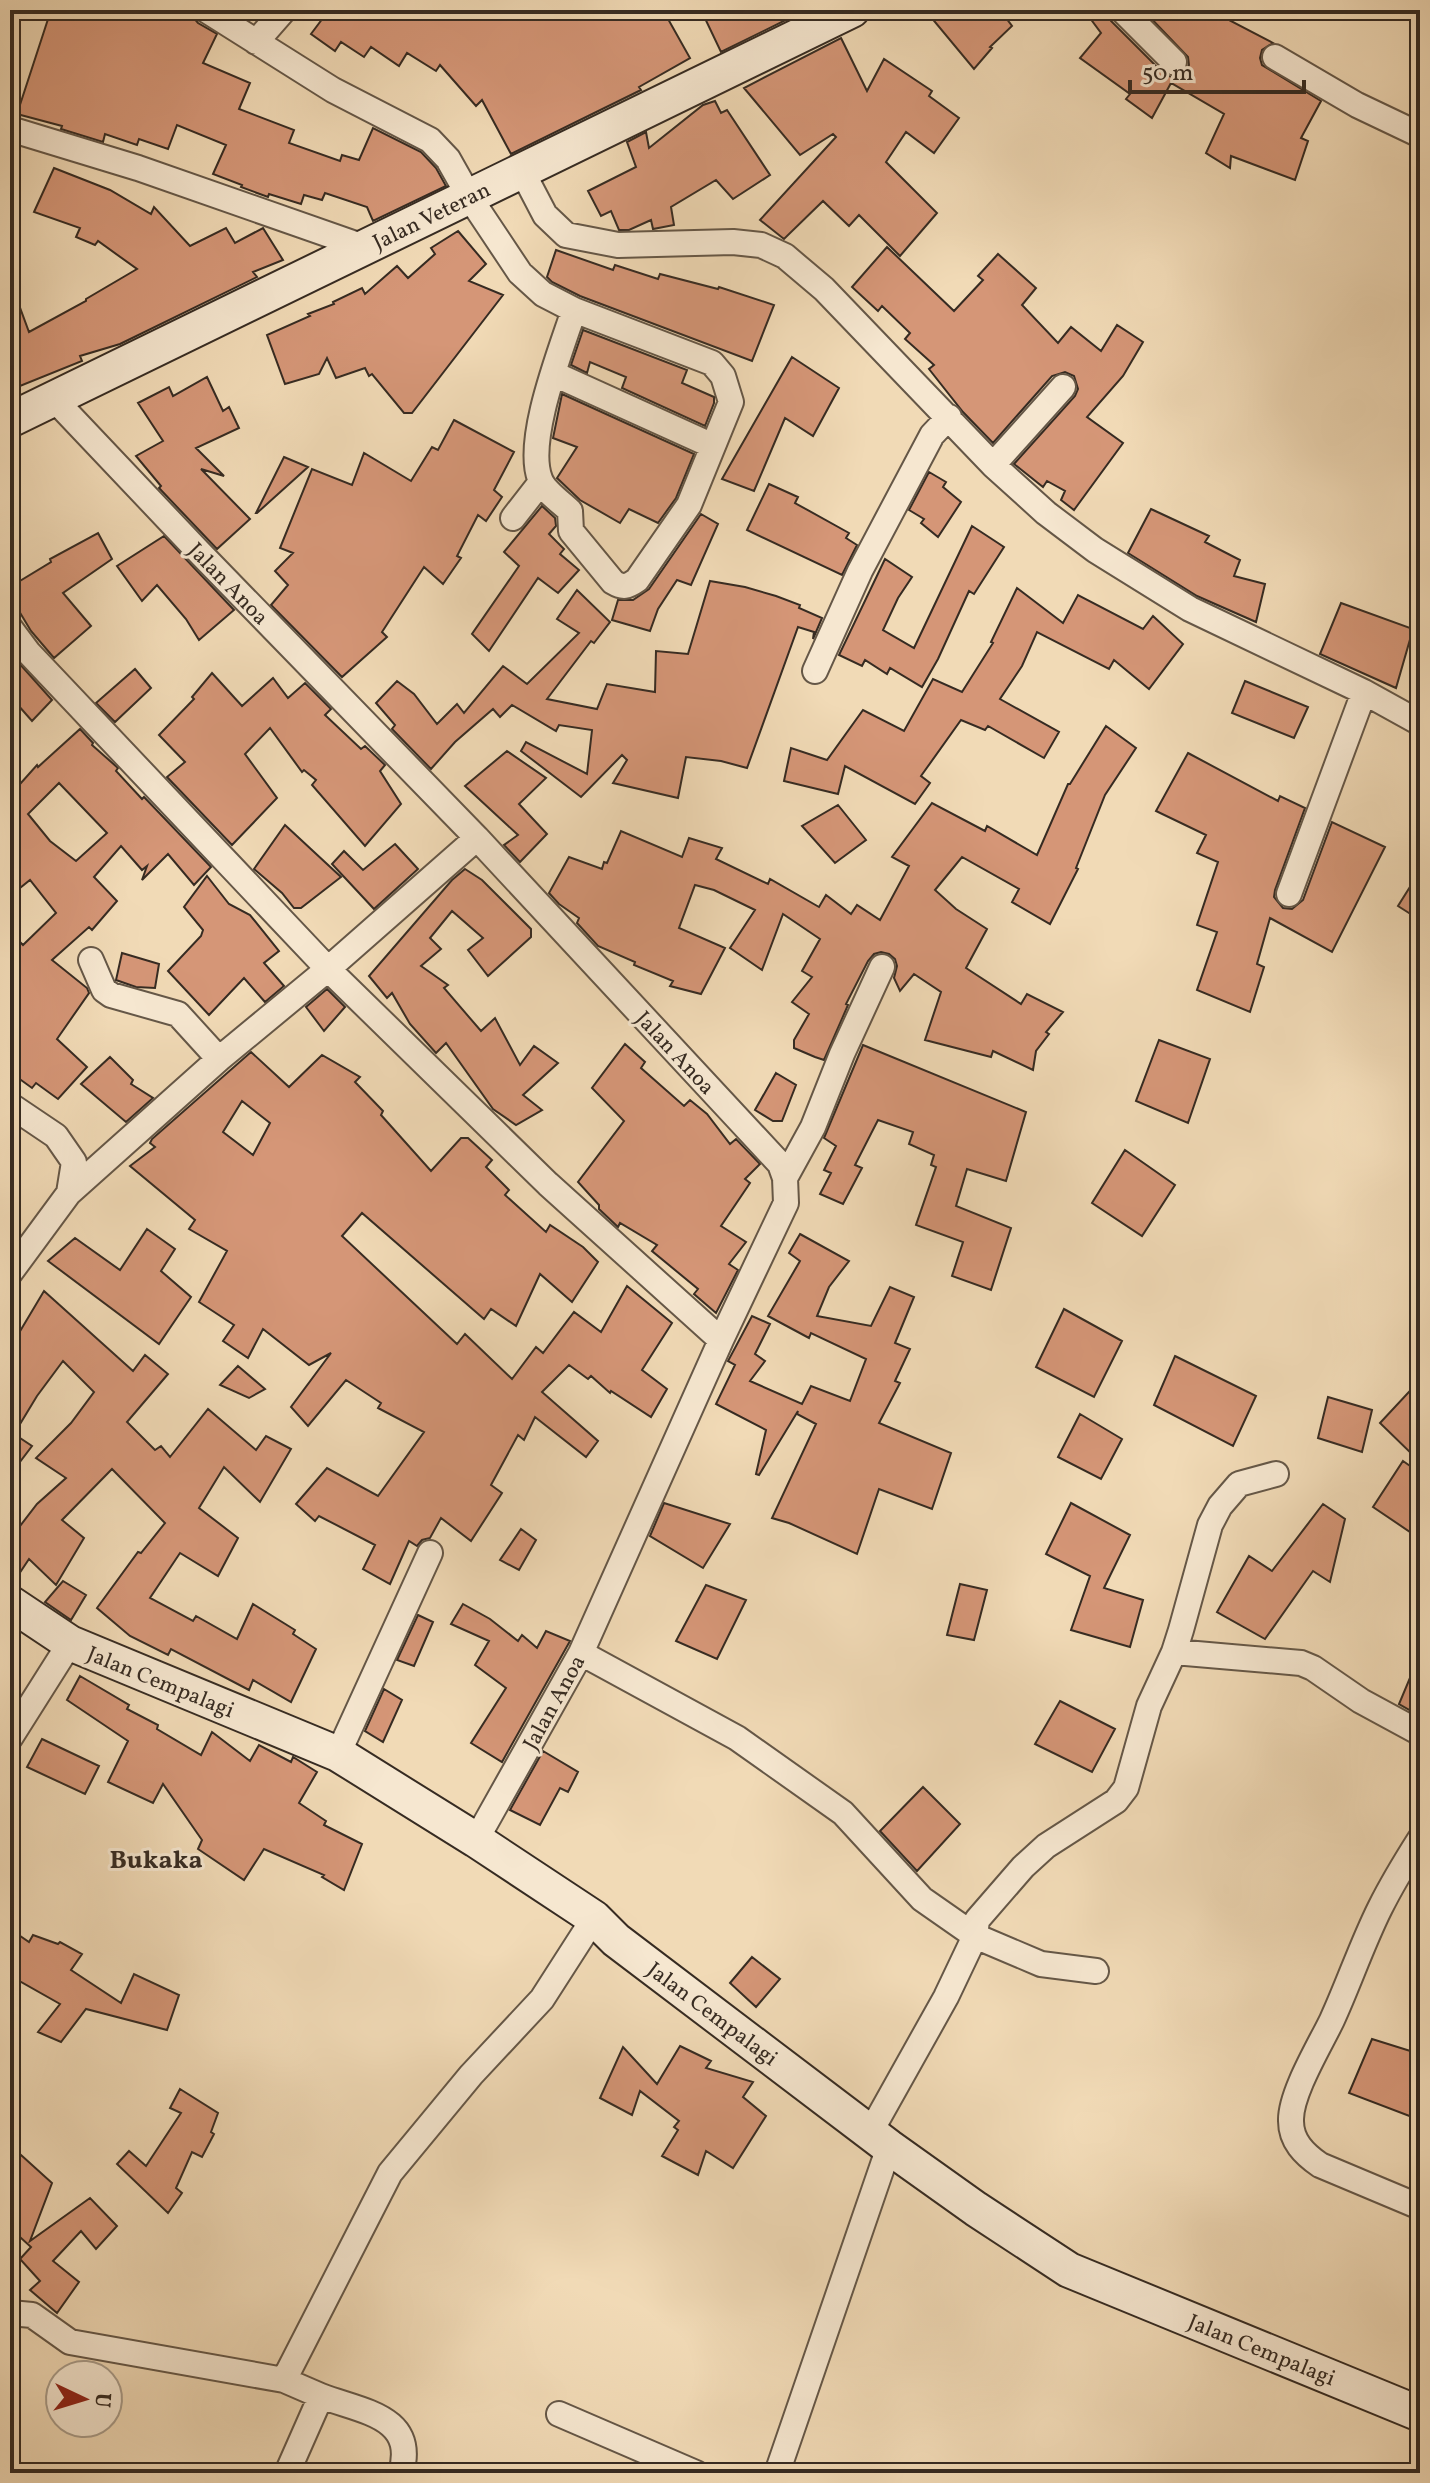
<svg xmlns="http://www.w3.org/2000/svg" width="1430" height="2483" font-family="Vollkorn,serif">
  <rect width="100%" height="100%" fill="#f1dab6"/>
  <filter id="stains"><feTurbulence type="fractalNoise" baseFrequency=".0025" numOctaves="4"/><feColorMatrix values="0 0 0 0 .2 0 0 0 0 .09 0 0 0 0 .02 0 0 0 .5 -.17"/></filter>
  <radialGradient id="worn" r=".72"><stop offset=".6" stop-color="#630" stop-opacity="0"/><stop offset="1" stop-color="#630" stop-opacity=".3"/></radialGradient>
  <path fill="#d59677" stroke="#362b22" stroke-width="2" fill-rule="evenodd" d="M51,10H187L198,23L217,34L203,63L250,83L239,109L294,130L289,143L340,161L342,155L359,160L373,128L421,152L436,168L446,186L373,221L367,207L325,193L322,200L304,195L301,204L269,194L268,197L241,187L242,185L213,174L226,145L177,125L168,149L139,139L137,145L105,134L103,142L61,129L62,126L17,114Z
    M329,10H663L690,58L639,87L641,90L511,154L482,100L476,106L440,65L436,71L407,53L399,66L371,47L364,57L341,42L335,51L311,34Z
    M701,10H806L721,52Z
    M925,10H1000L1012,26L990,47L992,48L974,69Z
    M1084,10H1107L1111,21L1163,73L1171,77L1185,72L1189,65L1188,57L1143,10H1232L1225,18L1273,43L1262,50L1260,58L1262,65L1321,101L1301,138L1308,141L1295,180L1231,156L1230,168L1206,153L1224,114L1171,83L1152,118L1126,99L1130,94L1080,58L1101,33Z
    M841,38L867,91L884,59L932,91L929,96L959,118L934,153L906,132L886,162L937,213L900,256L859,215L849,226L823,201L784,239L760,220L836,137L833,134L800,155L744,88Z
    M715,101L721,113L727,110L770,175L733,199L716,180L671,207L674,225L653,229L651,220L629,230H619L611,211L601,216L588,191L636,167L627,142L646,132L649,148L703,105Z
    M54,168L110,190L151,214L154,207L190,246L226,228L235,243L263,228L283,260L253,272L257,277L120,344L80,356L82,361L10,390V287L12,286L29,332L86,301V299L137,269L98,241L95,245L76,237L80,228L34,212Z
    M458,231L486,264L469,281L503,295L412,413H404L372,374L369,376L365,368L336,378L327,358L319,374L285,384L267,335L310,316L308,314L334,304L333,302L362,288L365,294L397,266L408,278L435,254L431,248Z
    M887,247L954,311L983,280L978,276L998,254L1036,288L1022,305L1058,343L1071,327L1101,351L1117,325L1143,342L1123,376L1087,417L1123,443L1074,510L1061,500L1065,491L1047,481L1043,487L1014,464L1075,396L1078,389L1074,376L1065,372L1052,376L993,443L963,412L929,369L934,365L905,339L910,333L882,306L878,311L852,287Z
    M556,250L613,270L615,265L658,279L660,274L718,289L719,287L774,305L752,361L580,296L552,282L547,277Z
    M583,330L687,370L682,383L714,397V403L705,426L622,388L626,377L590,362L587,373L571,365Z
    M792,357L839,388L813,436L785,418L754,491L722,479Z
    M207,377L223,411L229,407L239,428L196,448L224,476L201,469L250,519L217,549L159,488L161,486L136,456L163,441L138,403L169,387L173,396Z
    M562,394L694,454L676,498L658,523L629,509L620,523L580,500L557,478L577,447L553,438Z
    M454,420L514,452L494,490L502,497L486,521L478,515L457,556L461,558L443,584L424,567L382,632L387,637L342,677L271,605L288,585L275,571L293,553L280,548L312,469L352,485L364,453L411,481L432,447L438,450Z
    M284,457L308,467L257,513H256Z
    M929,472L946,482L943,487L961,502L938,537L921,523L924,519L909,510Z
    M769,484L798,497L795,503L849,533L846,538L857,545L842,575L747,530Z
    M542,506L555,518L556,526L549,534L564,549L560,554L579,570L558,593L538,578L489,651L472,634L519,566L504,552Z
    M1151,509L1209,536L1205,542L1240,560L1234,576L1265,584L1256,622L1197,596L1128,553Z
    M701,514L718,524L691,585L677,580L658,609L650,631L612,620L618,600H633L649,589Z
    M972,526L1004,547L974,594L969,591L938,659L922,687L890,668L887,674L865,660L862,666L839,655L885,559L912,577L898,598L883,630L914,648Z
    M98,533L112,559L63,593L91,626L54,658L31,631L10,596V587L51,562L50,559Z
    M164,536L234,610L199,640L186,619L157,585L142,601L117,566Z
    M710,581L745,587L776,596L800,605L799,608L822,618L813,639L814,632L798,627L747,768L721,761L686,757L678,798L613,783L627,760L622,755L581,797L521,751L526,742L587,774L592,730L559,725L556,731L512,705L500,717L493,709L455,742L431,769L392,729L395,725L376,703L397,681L414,694L437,724L457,704L464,713L503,666L527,684L579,633L557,619L577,590L610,622L594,643L591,641L547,699L597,709L607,684L655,692L656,651L688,654Z
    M1017,588L1063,623L1078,595L1143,629L1153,616L1183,644L1149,689L1114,660L1109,669L1037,632L1022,666L1000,699L1059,732L1044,758L988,726L985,730L961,720L921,776L930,783L915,804L845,766L838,794L784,781L791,748L827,760L863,710L904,731L933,679L962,692L993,643L991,642Z
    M1341,603L1413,629L1396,688L1320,654Z
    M10,653L52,700L32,721L10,696Z
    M135,669L151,688L115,722L96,703Z
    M212,673L242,706L273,678L288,698L305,683L331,709L325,715L361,749L365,746L385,765L380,771L401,804L365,846L312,785L316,780L304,770L302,772L270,728L245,754L277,798L232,845L167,777L185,762L159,735L194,699L192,697Z
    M1245,681L1308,707L1294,738L1232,713Z
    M1106,726L1136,748L1105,795L1076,868L1078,869L1050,924L1012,902L1019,889L962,857L935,890L956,909L987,929L966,968L1021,1004L1027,994L1063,1012L1046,1032L1049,1034L1036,1051L1033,1070L993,1051L991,1057L925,1040L941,992L914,974L900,991L894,978L897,966L895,959L889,954L881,952L874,954L868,961L846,1004L848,1005L824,1060L815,1057L794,1048V1040L809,1014L792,1002L812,977L802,971L820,939L783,914L762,970L730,948L755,910L714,890L695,885L679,928L725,948L701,994L670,986L673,981L634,965L635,962L598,946L577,923L579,918L559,904L549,893L569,857L602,869L604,862L607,863L621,831L682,857L689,838L722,848L716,859L768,884L770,879L819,907L826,895L851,914L857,905L880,920L909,866L892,857L932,803L985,831L987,826L1037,855L1068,784H1070Z
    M80,729L93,743L92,745L118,768L116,771L142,799L144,797L211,867L194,885L168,854L142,880L147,866L142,870L121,846L94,877L117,901L92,930L89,927L52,960L87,988L89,993L57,1039L87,1067L58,1099L36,1083L32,1088L10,1072V932L23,945L56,913L30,880L10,896V791L12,793L37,765L38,767ZM59,783L107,833L76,861L50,841L28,814Z
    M507,751L546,778L519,804L547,834L520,862L504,845L518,835L465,786Z
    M1188,753L1278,801L1280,796L1305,808L1275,890L1274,897L1283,908L1292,909L1303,900L1332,822L1385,847L1332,952L1270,918L1257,964L1264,967L1250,1012L1197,990L1217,932L1197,925L1218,862L1197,853L1206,835L1156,811Z
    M838,805L866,840L835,863L802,826Z
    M285,825L341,877L301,908H294L282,893L254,869Z
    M395,844L418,869L374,909L332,864L344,851L363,870Z
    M465,869L482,880L531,929V937L488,976L468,950L483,938L452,911L430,938L441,949L421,966L448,985L444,988L481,1031L495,1018L520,1065L534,1046L558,1063L523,1095L542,1110L516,1125L493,1109L446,1043L436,1053L410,1024L392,993L387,998L369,976L452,880Z
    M1420,871V920L1398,906Z
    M207,876L229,904L250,915L279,951L264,963L284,986L265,1002L244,978L209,1015L168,971L201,936L203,930L184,907Z
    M122,953L159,964L155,988L136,987L116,980Z
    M327,989L345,1007L324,1031L306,1007Z
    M1159,1040L1210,1059L1188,1123L1136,1101Z
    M625,1044L645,1062L641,1068L684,1106L690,1100L707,1114L730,1144L736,1139L760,1164L745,1179L750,1183L721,1226L746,1242L729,1264L738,1270L716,1313L694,1294L698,1289L652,1251L657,1245L620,1223L618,1227L599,1209V1205L578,1182L624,1121L592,1088Z
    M863,1045L1026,1112L1006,1181L967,1169L956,1206L1011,1228L991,1290L952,1276L963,1242L916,1225L936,1167L931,1165L934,1155L909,1144L913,1132L878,1120L855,1165L862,1168L843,1204L820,1194L831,1173L824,1170L836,1146L824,1138Z
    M251,1052L289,1087L322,1055L360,1077L355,1082L383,1111L381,1115L431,1171L461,1138H468L492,1160L486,1167L509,1190L505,1195L546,1232L550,1225L583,1247L598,1262L572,1302L540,1274L516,1326L491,1309L484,1319L362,1213L342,1236L457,1344L465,1334L512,1379L536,1347L543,1353L574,1312L601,1332L627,1286L672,1323L642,1370L667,1389L651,1417L611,1391L610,1393L591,1376L588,1379L569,1365L542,1392L598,1441L586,1457L535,1417L524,1440L518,1435L491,1485L502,1493L471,1541L441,1518L430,1538L422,1540L417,1546L409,1541L390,1584L363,1569L375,1545L319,1516L315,1521L296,1504L327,1468L378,1496L424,1432L378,1408L381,1403L346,1380L308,1426L291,1407L331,1353L309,1365L263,1329L248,1358L223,1341L234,1325L199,1302L227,1251L189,1229L195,1220L130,1166L155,1147L150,1143L152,1139ZM242,1101L270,1123L253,1155L223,1132Z
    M110,1057L133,1080L131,1084L153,1098L126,1122L81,1084Z
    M776,1073L796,1085L782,1121H773L755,1110Z
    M1125,1150L1175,1185L1142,1236L1092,1203Z
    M147,1229L175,1249L161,1271L191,1297L159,1344L48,1261L75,1238L120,1270Z
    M800,1234L849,1261L829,1287L817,1316L871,1326L890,1287L914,1297L895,1343L910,1349L895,1381L900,1383L879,1423L951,1453L932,1509L879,1489L857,1554L789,1523L772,1518L816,1424L797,1414L798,1411L759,1475L756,1474L766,1430L716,1404L735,1365L728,1361L752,1316L770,1324L755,1354L765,1361L750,1381L802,1404L811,1386L850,1401L866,1359L811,1333L809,1338L768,1316L800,1261L789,1253Z
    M44,1291L133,1371L145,1355L168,1374L127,1422L155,1450L161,1446L170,1457L208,1409L256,1450L266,1436L291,1449L260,1502L224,1467L199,1508L238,1538L218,1576L180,1553L150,1598L193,1621L196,1616L237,1639L253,1604L295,1630L293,1634L316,1649L291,1702L253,1680L249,1690L171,1649L168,1655L130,1636L97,1608L138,1552L141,1553L165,1523L112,1469L62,1520L84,1538L56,1585L29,1559L13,1583H10V1539L37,1504L66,1478L36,1458L71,1423L94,1392L63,1361L37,1396L14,1434L32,1446L10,1475V1348Z
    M1064,1309L1122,1341L1094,1397L1036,1367Z
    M1175,1356L1256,1396L1233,1446L1154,1405Z
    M238,1366L265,1389L249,1398L220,1385Z
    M1420,1380V1462L1380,1423Z
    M1328,1397L1372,1410L1362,1452L1318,1438Z
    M1080,1414L1122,1439L1101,1479L1058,1457Z
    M1403,1461L1420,1473V1515L1410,1532L1373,1507Z
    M664,1503L730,1524L703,1568L650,1536Z
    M1071,1503L1130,1535L1104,1588L1143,1600L1130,1647L1071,1630L1090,1576L1046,1554Z
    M1323,1504L1345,1519L1330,1582L1313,1571L1265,1639L1217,1612L1249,1556L1272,1571Z
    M521,1529L536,1540L519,1570L500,1560Z
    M63,1581L86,1595L71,1620L45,1602Z
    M960,1584L987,1590L974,1640L947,1635Z
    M706,1585L746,1600L717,1659L676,1641Z
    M463,1604L490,1619L518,1641L522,1635L537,1648L546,1631L570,1641L502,1762L471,1743L506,1688L475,1665L489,1641L451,1624Z
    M418,1615L433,1622L414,1666L397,1660Z
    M1420,1654V1716L1399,1704Z
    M80,1676L129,1705L127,1709L158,1725L157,1729L201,1755L212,1732L250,1761L259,1745L291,1762L293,1757L317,1772L299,1803L326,1821L324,1825L362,1844L344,1890L322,1877L324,1875L264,1849L244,1880L198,1849L202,1840L163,1784L153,1803L108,1782L128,1741L67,1700Z
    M384,1689L402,1700L383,1742L365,1731Z
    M1060,1701L1115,1729L1092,1772L1035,1744Z
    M42,1739L99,1766L85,1794L27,1767Z
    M543,1751L578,1772L568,1792L560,1788L540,1825L510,1810Z
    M923,1787L960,1824L917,1871L880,1831Z
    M10,1929L29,1942L33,1935L58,1944L60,1942L82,1954L71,1970L121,2003L134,1974L179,1995L167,2030L86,2009L61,2042L38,2032L60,2004L21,1982L10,1981Z
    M752,1957L780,1979L756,2007L730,1983Z
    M1372,2039L1420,2054V2120L1349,2093Z
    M680,2046L711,2061L706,2068L753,2082L743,2097L766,2116L733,2168L706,2151L698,2175L662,2156L678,2130L674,2127L679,2121L640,2091L632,2115L600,2098L623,2047L657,2084Z
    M180,2089L218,2113L211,2132L214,2134L202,2157L192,2152L176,2188L182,2193L168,2213L117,2164L129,2151L146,2166L181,2113L170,2108Z
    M21,2155L52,2183L30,2241L90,2198L117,2226L96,2249L81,2231L53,2261L79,2282L57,2313L30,2290L40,2281L20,2259L31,2247L10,2228V2172Z"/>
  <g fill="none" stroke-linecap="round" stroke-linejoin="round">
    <defs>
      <path id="street" d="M206,10L333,90L430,140L448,159L470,198L520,273L543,294L574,310L712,363L723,376L731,402L689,505L637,580C627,587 623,588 613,582L571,531L570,511C561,502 544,491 540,479C525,440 561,350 574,310
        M1122,10L1174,62
        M256,42L284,10
        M1275,57L1357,105L1420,135
        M10,129L138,168L364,247
        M522,171L545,215L566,235L618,245L733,242L761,245L785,256L824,289L993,465L1046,513L1095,550L1190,609L1364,692L1420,723
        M554,374L713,446
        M55,400L199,552L477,838L780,1164L785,1178L786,1203L721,1340L581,1653L476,1840
        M993,465L1063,387
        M513,518L541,482
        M10,628L28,652L328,969L548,1184L721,1340
        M815,671L860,571L932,435L949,417
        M1289,894L1364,692
        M91,960L104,990L111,995L178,1014L219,1059
        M10,1105L56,1136L74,1162L69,1193
        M785,1178L813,1127L842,1054L882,967
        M10,1273L69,1193L219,1059L328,969L477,838
        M1174,1652L1301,1663L1313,1668L1361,1701L1420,1733
        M581,1653L737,1738L843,1813L922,1899L975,1936L977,1920L1023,1867L1046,1846L1116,1801L1126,1788L1149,1706L1174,1652L1181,1630L1210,1525L1220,1506L1239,1484L1276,1474
        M10,1738L70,1643
        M338,1754L430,1553
        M1420,1839C1406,1861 1392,1884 1380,1908C1362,1944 1349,1983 1332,2020C1320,2045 1290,2094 1291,2121C1291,2141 1304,2154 1320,2165L1420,2207
        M871,2131L946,1997L975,1936L1041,1964L1096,1971
        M10,2313L32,2315L70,2342L284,2380L390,2173L471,2075L542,1999L594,1918
        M284,2380L321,2396L287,2473
        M321,2396C363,2412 417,2416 401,2473
        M559,2414L696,2473
        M777,2473L889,2147"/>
      <path id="secondary" d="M10,420L852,10
        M10,1603L70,1643L338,1754L476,1840L594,1918L616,1940L889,2147L976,2209L1069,2270L1420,2414"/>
    </defs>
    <use href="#street" stroke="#655747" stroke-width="28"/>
    <use href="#secondary" stroke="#362b22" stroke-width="38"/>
    <use href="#street" stroke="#f6e7d0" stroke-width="24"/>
    <use href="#secondary" stroke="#f6e7d0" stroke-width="34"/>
  </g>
  <g text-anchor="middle" stroke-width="6" stroke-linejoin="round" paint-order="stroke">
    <g font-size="22" fill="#362b22" stroke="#f6e7d0">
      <text transform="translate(431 215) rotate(-26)" y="8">Jalan Veteran</text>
      <text transform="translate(229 583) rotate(46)" y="8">Jalan Anoa</text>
      <text transform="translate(676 1052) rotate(47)" y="8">Jalan Anoa</text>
      <text transform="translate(161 1681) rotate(22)" y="8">Jalan Cempalagi</text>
      <text transform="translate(553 1702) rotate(-61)" y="8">Jalan Anoa</text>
      <text transform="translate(713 2013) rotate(37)" y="8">Jalan Cempalagi</text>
      <text transform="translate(1262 2349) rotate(22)" y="8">Jalan Cempalagi</text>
    </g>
    <g font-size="26" font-weight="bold" fill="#362b22" stroke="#f6e7d0">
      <text x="156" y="1868">Bukaka</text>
    </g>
  </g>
  <rect width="1430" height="2483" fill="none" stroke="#f1dab6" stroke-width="40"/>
  <rect x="12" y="12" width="1406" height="2459" fill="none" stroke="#362b22" stroke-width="4"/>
  <rect x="20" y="20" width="1390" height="2443" fill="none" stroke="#362b22" stroke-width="2"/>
  <g transform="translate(84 2399) rotate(94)"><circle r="38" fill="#f6e7d0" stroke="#a99c8a" stroke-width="2"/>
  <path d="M0-6L14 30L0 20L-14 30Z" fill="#8f2418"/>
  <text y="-12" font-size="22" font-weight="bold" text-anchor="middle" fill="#362b22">U</text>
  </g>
  <path d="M1130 80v12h174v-12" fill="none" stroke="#362b22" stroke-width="4"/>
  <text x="1142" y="80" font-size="24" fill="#362b22" stroke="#f6e7d0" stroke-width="6" paint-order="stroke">50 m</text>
  <rect width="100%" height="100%" filter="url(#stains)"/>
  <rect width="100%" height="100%" fill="url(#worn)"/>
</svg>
